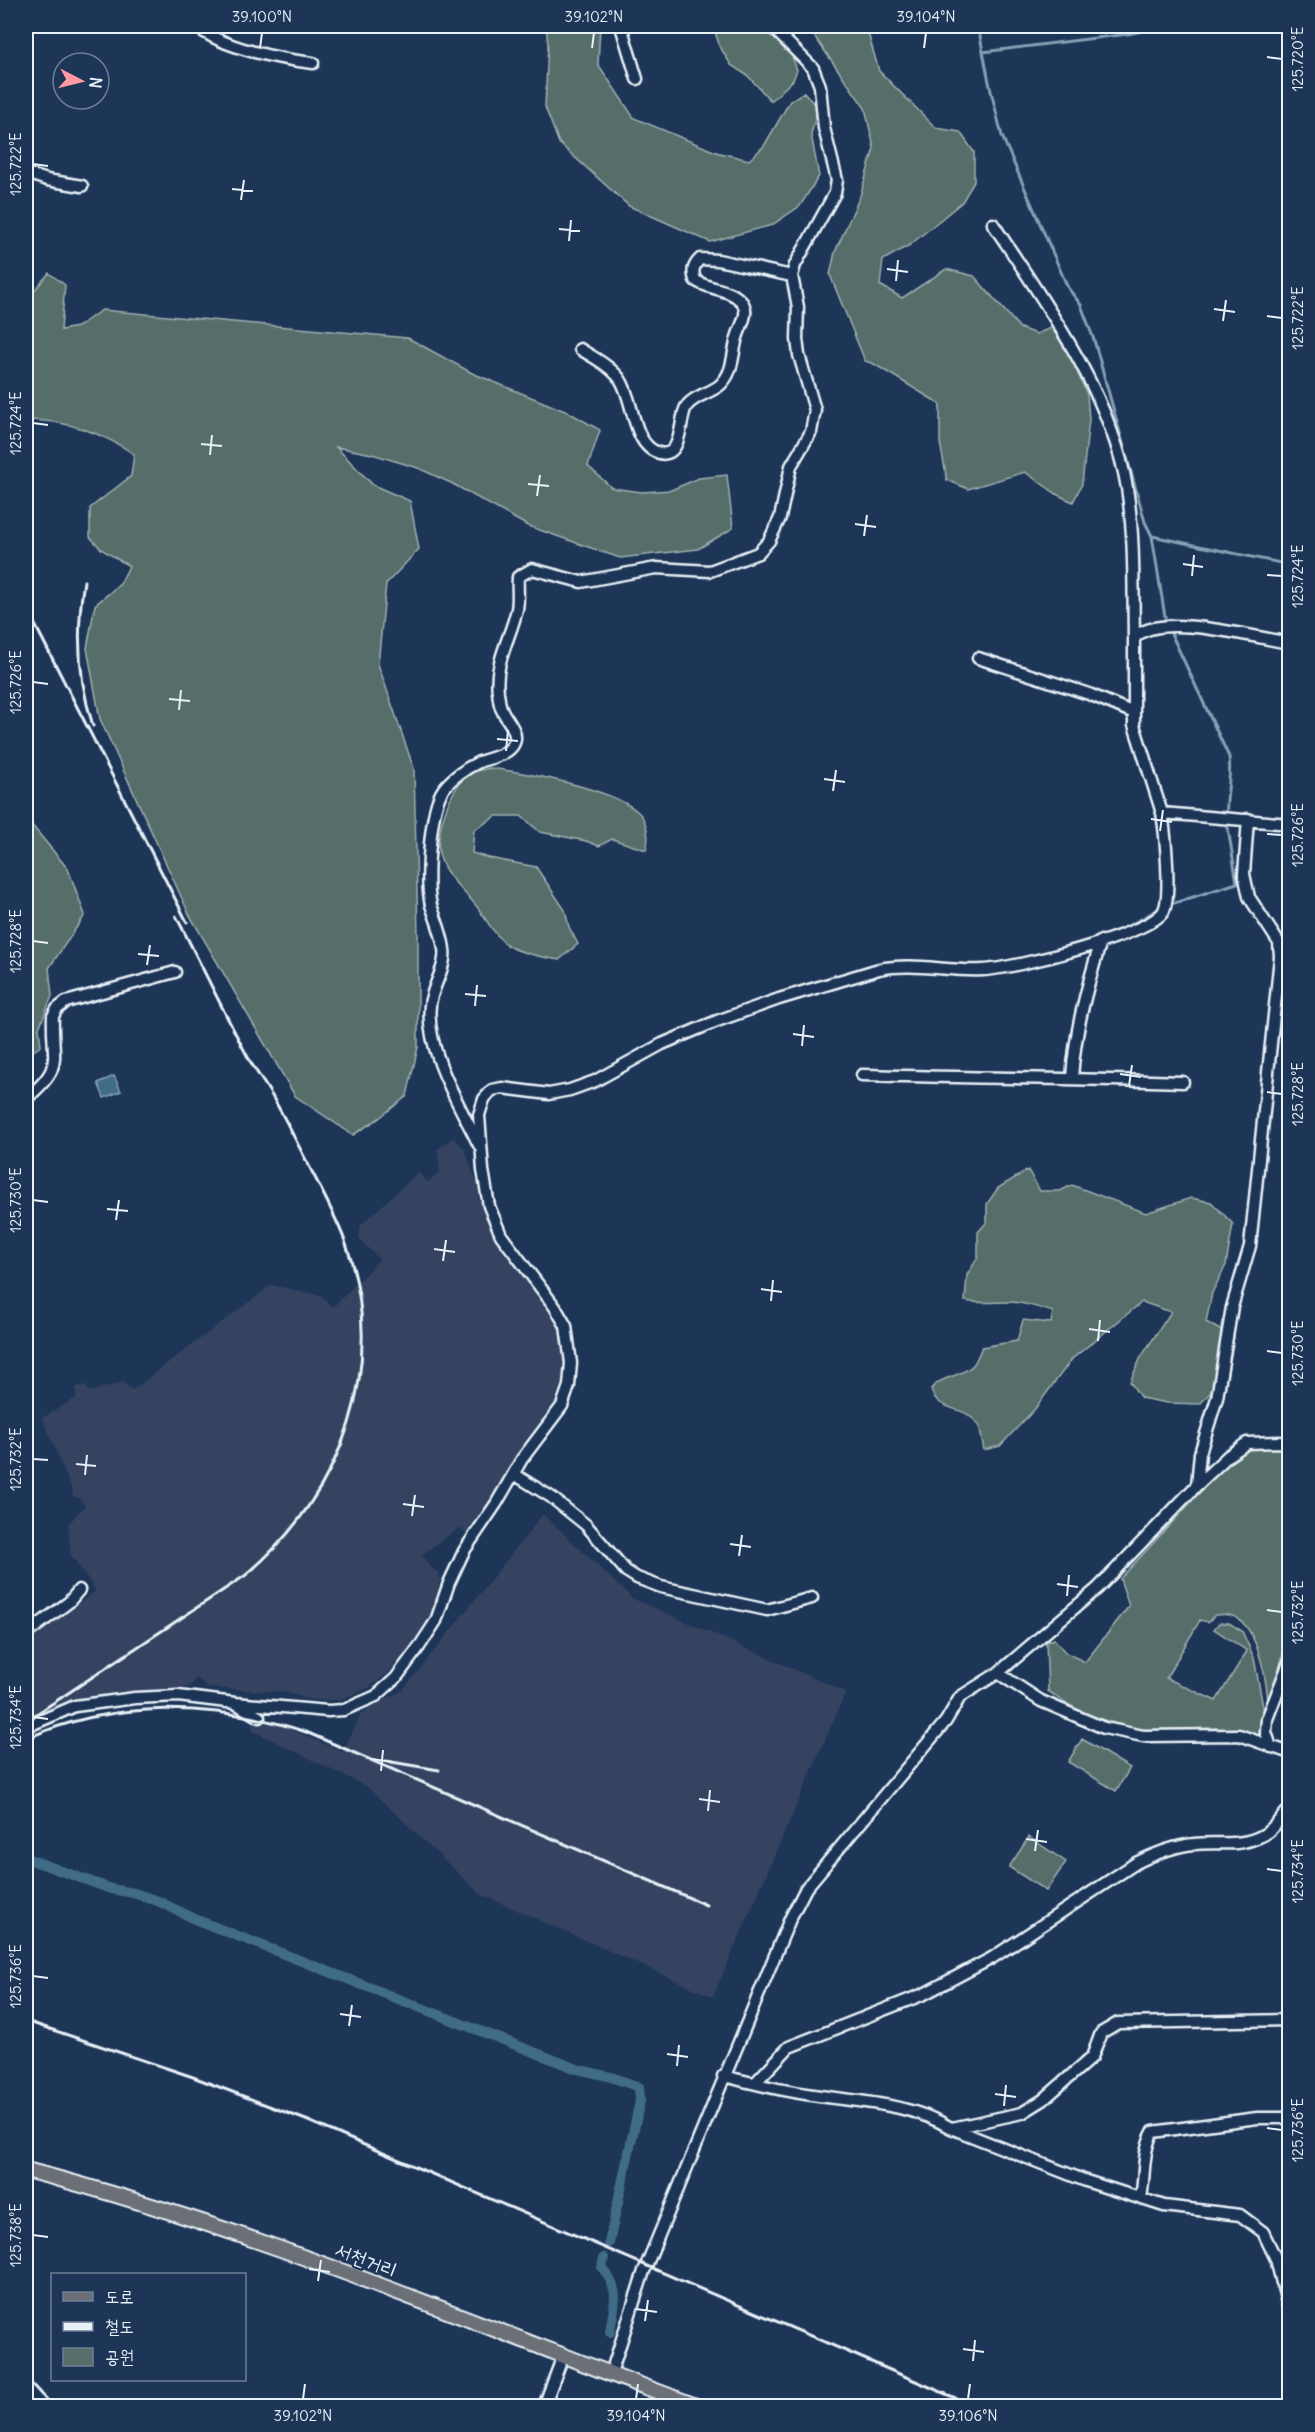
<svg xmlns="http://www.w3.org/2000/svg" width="1315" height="2432" font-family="Delius,'Poor Story',sans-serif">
  <rect width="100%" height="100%" fill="#1d3557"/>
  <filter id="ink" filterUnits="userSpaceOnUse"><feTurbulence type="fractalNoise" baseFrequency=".0167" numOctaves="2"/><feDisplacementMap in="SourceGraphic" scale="12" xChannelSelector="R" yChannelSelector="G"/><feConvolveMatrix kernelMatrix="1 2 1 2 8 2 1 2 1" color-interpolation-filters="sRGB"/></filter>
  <g filter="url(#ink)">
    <path fill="#344261" d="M453,1137L464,1148L479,1188L478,1199L485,1204L556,1319L565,1340L566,1358L564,1386L562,1393L469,1535L459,1528L422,1555L428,1564L439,1573L441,1582L437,1584L442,1592L439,1605L411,1648L387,1674L369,1688L339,1700H312L284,1692L208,1688L197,1678L191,1685L177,1691L84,1700L51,1708L26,1723V1641L96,1591L71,1555L68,1524L85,1506L79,1498L73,1496L72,1490L42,1418L76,1398V1387L86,1385L89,1392L123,1382L132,1390L271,1285L320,1295L331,1305L334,1306L379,1260L359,1238L360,1226L418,1172L428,1182L440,1172L437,1150Z
      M543,1514L632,1598L846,1692L713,1997L480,1894L367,1787L253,1731L252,1723L274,1722L343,1752L361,1713L403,1690Z"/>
    <path fill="#576e6a" stroke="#a0b0b1" stroke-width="1.5" d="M546,26H600L598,64L634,118L716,152L749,160L764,146L790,101L804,92L818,109L811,134L819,176L800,206L772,225L710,242L629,206L559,143L545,107L548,44Z
      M713,26H766L790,50L797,70L793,80L771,101L748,76L731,65L720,47Z
      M807,26H866L879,71L936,128L960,132L974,152V182L962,202L910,245L883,260L880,285L902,298L946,269L974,276L1020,328L1036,334L1051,328L1067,349L1087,394L1089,419L1082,484L1073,502L1058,495L1025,472L968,489L947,480L940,443V404L874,364L865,361L830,275L835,252L860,196L874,148L865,108Z
      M49,273L65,285L61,330L77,327L102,310L408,338L472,373L570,413L600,430L588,466L612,488L642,492L671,490L699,478L727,475L733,528L698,549L620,558L528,526L451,483L418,468L372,454L336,447L373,485L410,501L419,549L386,584L378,664L414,769L418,935V1047L407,1096L378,1119L353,1135L295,1096L189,914L100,719L87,648L95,605L120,584L129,566L101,549L90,537V508L131,476L134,454C101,432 65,420 26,420V300Z
      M490,768C527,773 610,788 637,811C647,819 650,838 646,850L612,839L599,846L586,841L540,832L521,816H496L474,830L472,853L489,858L536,867L565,910L569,927L578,944L559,960C542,957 525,954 510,947C498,940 486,920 478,908C465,891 446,878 440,857C433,837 450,787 469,774C474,770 484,770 490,768Z
      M26,818L68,869L85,915L49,968L52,996L39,1028L41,1046L26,1056Z
      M1028,1170L1040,1191H1060L1072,1185L1146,1213L1191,1198L1211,1202L1233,1224L1226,1265L1212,1293L1206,1322L1222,1331L1213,1390L1200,1404L1167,1403L1141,1398L1130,1382L1141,1357L1171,1312L1142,1302L1072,1359L1034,1410L1000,1446L984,1450L979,1424C975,1421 971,1417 967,1414C953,1407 935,1407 931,1389C940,1376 962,1377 973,1365C977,1360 979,1353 982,1347L1017,1341L1023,1320L1051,1323L1053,1312C1039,1308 1023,1302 1009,1302C993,1302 981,1304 965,1301L967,1275L978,1257V1232L987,1222V1204L998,1188Z
      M1259,1446H1275L1289,1450L1290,1587L1285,1598L1289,1602C1289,1638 1281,1667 1268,1701C1266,1678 1257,1620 1229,1615C1225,1614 1219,1615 1215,1615L1208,1622L1200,1620L1166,1678L1216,1701L1247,1651L1214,1629L1219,1623H1229L1242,1631L1254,1658L1264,1712L1258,1738L1248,1734L1216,1728L1139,1730L1083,1714L1048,1691L1046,1642L1054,1639L1066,1653L1085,1662L1129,1606L1120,1579L1217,1474L1246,1449Z
      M1082,1739L1130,1768L1116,1791L1068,1762Z
      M1029,1837L1066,1862L1046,1891L1009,1867Z"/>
    <path fill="#416c88" stroke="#84a1b5" stroke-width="1.5" d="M114,1076L121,1091L104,1098L98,1083Z"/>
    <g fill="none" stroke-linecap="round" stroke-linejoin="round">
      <path stroke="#84a1b5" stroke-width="3" d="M978,26L990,87L1002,136L1068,288L1081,305L1094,340L1145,522L1152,536L1290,565
        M983,52L1128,34L1167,26
        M1152,536L1166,623
        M1169,629L1229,757C1232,777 1225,796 1227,816
        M1168,905L1237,883L1227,822
        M1123,929L1162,907"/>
      <path stroke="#416c88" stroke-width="10" d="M26,1858L111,1889L134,1893L158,1901L197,1920L577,2069L611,2077L639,2087L640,2101L609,2243
        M604,2258L602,2267C622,2294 614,2301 610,2332"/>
      <defs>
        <path id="minor" d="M196,26C222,48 279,59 313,63
          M621,26L637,79
          M26,173L47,180L82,186
          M993,224C1044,301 1112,396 1127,488C1135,538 1133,589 1134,639
          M580,349C593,357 610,366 620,379C634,399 632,446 659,453C683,459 679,419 686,407C693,396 711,393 720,385C734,372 732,355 737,338C740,326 752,311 740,300C729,288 708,290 695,280C692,271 693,266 700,259L718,260L792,276
          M978,658L1089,694L1134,713
          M1162,813L1134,725V639C1155,610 1256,638 1290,643
          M862,1075C969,1078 1076,1078 1183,1082
          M1072,1078C1075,1030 1087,987 1101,941
          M26,1099C66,1065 51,1061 53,1016L57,1009L66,1002L175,972
          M479,1145C460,1106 425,1050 430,1005C432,986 447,967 444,949C442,933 436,920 431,905C425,882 430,815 441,793C448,780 466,768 479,762C490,758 509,755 514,743C519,731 506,720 502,710C499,705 499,698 498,692C494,662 511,637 517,609C519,599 517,588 518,577L532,569L581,582L656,568L710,571L758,553L769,541L780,518L791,466L811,432L815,410L799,355L797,339L798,307L792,276L795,265L835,193L837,180L824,128L820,86L813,68L771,26
          M514,1474L551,1497L586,1525L626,1571L637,1578L661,1587L767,1610L812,1598
          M1197,1485L1200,1453L1217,1398L1232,1307L1250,1246L1280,957L1279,943L1249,897L1244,874L1248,819
          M26,1634L69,1602L79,1590
          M998,1673L1041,1701L1104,1728L1143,1736L1239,1735L1290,1753
          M235,1703L328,1711L344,1710L376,1696L396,1678L419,1647L436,1621L449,1583L464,1551L496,1504L522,1459L562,1406L569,1386L571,1363L566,1326L555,1307L501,1235L489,1206L483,1170L479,1115L484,1099L492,1090L502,1088L549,1094L570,1090L595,1081L662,1044L717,1021L779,999L879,969C914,962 948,972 983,970C1013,969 1148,935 1163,912C1172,898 1165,831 1162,813L1290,824
          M26,1727L75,1706L135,1698L178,1696L235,1703L259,1717
          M1271,1747L1266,1732L1267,1719L1290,1660
          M723,2076C749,2082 774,2089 800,2093C851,2102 906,2101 951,2128L1086,2181L1164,2206L1240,2215L1263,2232L1276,2259L1290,2315
          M755,2083L789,2047L924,1994L992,1958L1136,1863C1154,1854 1174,1846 1194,1844C1218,1841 1240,1848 1263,1835C1273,1830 1281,1817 1290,1809
          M952,2128L1022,2113L1043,2100L1092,2057L1101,2033L1118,2023L1290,2020
          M1141,2198C1145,2177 1142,2151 1153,2132L1257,2118H1290
          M611,2373L644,2271L790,1919L806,1888L946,1721L960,1697L998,1673L1098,1588L1197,1485L1228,1456L1247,1443L1280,1442L1290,1445
          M544,2406L563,2356"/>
        <path id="major" d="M26,2170C256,2229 474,2324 696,2406"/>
      </defs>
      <use href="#minor" stroke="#e8f1f8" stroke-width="15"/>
      <use href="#major" stroke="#e8f1f8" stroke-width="18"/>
      <use href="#minor" stroke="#1d3557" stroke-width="10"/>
      <use href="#major" stroke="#6b6f75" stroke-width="14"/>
      <path stroke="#e8f1f8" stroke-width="3" d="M84,581C76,630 78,679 93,726
        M26,607L187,922
        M26,1721L246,1575C343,1493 390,1365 345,1241C335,1215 321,1189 308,1164C296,1141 285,1118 272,1096C265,1084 257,1073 250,1061C224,1013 201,964 176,916
        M26,1739C113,1699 217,1702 306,1732L706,1905
        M386,1761L439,1770
        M26,2021L193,2077L306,2120L974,2406
        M26,2378L52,2406"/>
    </g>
  </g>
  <path fill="none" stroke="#e8f1f8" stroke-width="2" d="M260,48L262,33M592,48L594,33M924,48L926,33M1267,57L1282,59M33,164L48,166M232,189L253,191M241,200L244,180M559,229L580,231M569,241L571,220M887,269L908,272M896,281L898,260M1214,309L1235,312M1267,316L1282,318M1223,321L1226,300M33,423L48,425M201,444L222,446M210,455L212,435M528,484L549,486M537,496L540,475M855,524L876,527M864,536L867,515M1183,564L1203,567M1267,575L1282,576M1192,576L1194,555M33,682L48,684M169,699L190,701M179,710L181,690M497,739L518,741M506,751L508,730M824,779L845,782M833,791L836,770M1151,819L1172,822M1160,831L1163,810M1267,834L1282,835M33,941L48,943M138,954L159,956M147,965L150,945M465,994L486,996M475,1006L477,985M793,1034L814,1037M802,1046L804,1025M1120,1074L1141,1077M1129,1086L1132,1065M1267,1092L1282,1094M33,1200L48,1202M107,1209L128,1211M116,1220L119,1200M434,1249L455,1252M443,1261L446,1240M761,1289L782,1292M771,1301L773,1280M1089,1329L1110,1332M1098,1341L1100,1320M1267,1351L1282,1353M33,1459L48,1460M76,1464L96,1466M85,1475L87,1455M403,1504L424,1507M412,1516L415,1495M730,1544L751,1547M739,1556L742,1535M1057,1584L1078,1587M1067,1596L1069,1575M1267,1610L1282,1612M33,1717L48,1719M372,1759L392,1762M381,1771L383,1750M699,1799L720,1802M708,1811L710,1790M1026,1839L1047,1842M1035,1851L1038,1830M1267,1869L1282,1871M33,1976L48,1978M340,2014L361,2017M349,2026L352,2005M667,2054L688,2057M677,2066L679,2045M995,2094L1016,2097M1004,2106L1006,2085M1267,2128L1282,2130M33,2235L48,2237M309,2269L330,2272M318,2281L321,2260M636,2309L657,2312M645,2321L648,2300M963,2349L984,2352M973,2361L975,2340M303,2399L305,2384M636,2399L638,2384M968,2399L970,2384"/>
  <g text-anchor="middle" stroke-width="4.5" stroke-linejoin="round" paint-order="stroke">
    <g font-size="20" fill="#e8f1f8" stroke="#1d3557">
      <text transform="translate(366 2260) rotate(21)" y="7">서천거리</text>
    </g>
  </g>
  <rect width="1315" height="2432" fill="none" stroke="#1d3557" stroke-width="66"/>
  <rect x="51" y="2273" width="195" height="108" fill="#1d3557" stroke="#6e8097" stroke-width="1.5"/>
  <rect x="63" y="2292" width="30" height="9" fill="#6b6f75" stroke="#6e8097" stroke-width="1.5"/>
  <text x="105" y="2303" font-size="18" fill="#e8f1f8">도로</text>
  <rect x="63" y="2322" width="30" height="9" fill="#e8f1f8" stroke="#6e8097" stroke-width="1.5"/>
  <text x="105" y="2333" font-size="18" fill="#e8f1f8">철도</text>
  <rect x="63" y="2348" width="30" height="18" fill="#576e6a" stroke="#6e8097" stroke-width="1.5"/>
  <text x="105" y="2363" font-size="18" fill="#e8f1f8">공원</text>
  <g transform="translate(81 81) rotate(97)"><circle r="28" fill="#1d3557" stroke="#6e8097" stroke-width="1.5"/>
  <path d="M0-4.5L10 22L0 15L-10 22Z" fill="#ff9aa2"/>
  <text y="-9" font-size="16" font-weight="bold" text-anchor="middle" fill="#e8f1f8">N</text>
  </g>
  <rect x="33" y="33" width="1249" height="2366" fill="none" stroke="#e8f1f8" stroke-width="2"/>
  <g font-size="15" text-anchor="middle" fill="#e8f1f8">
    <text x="262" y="22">39.100°N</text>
    <text x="594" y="22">39.102°N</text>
    <text x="926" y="22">39.104°N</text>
    <text transform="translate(1298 59) rotate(-90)" y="5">125.720°E</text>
    <text transform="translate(16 164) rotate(-90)" y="5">125.722°E</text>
    <text transform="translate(1298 318) rotate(-90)" y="5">125.722°E</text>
    <text transform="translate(16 423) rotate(-90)" y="5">125.724°E</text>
    <text transform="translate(1298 576) rotate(-90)" y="5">125.724°E</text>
    <text transform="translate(16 682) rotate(-90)" y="5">125.726°E</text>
    <text transform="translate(1298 835) rotate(-90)" y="5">125.726°E</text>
    <text transform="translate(16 941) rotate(-90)" y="5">125.728°E</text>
    <text transform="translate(1298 1094) rotate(-90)" y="5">125.728°E</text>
    <text transform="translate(16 1200) rotate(-90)" y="5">125.730°E</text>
    <text transform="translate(1298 1353) rotate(-90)" y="5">125.730°E</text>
    <text transform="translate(16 1459) rotate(-90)" y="5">125.732°E</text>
    <text transform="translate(1298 1612) rotate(-90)" y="5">125.732°E</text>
    <text transform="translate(16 1717) rotate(-90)" y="5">125.734°E</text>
    <text transform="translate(1298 1871) rotate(-90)" y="5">125.734°E</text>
    <text transform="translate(16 1976) rotate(-90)" y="5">125.736°E</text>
    <text transform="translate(1298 2130) rotate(-90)" y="5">125.736°E</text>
    <text transform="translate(16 2235) rotate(-90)" y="5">125.738°E</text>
    <text x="303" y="2421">39.102°N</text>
    <text x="636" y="2421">39.104°N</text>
    <text x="968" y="2421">39.106°N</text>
  </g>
</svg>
